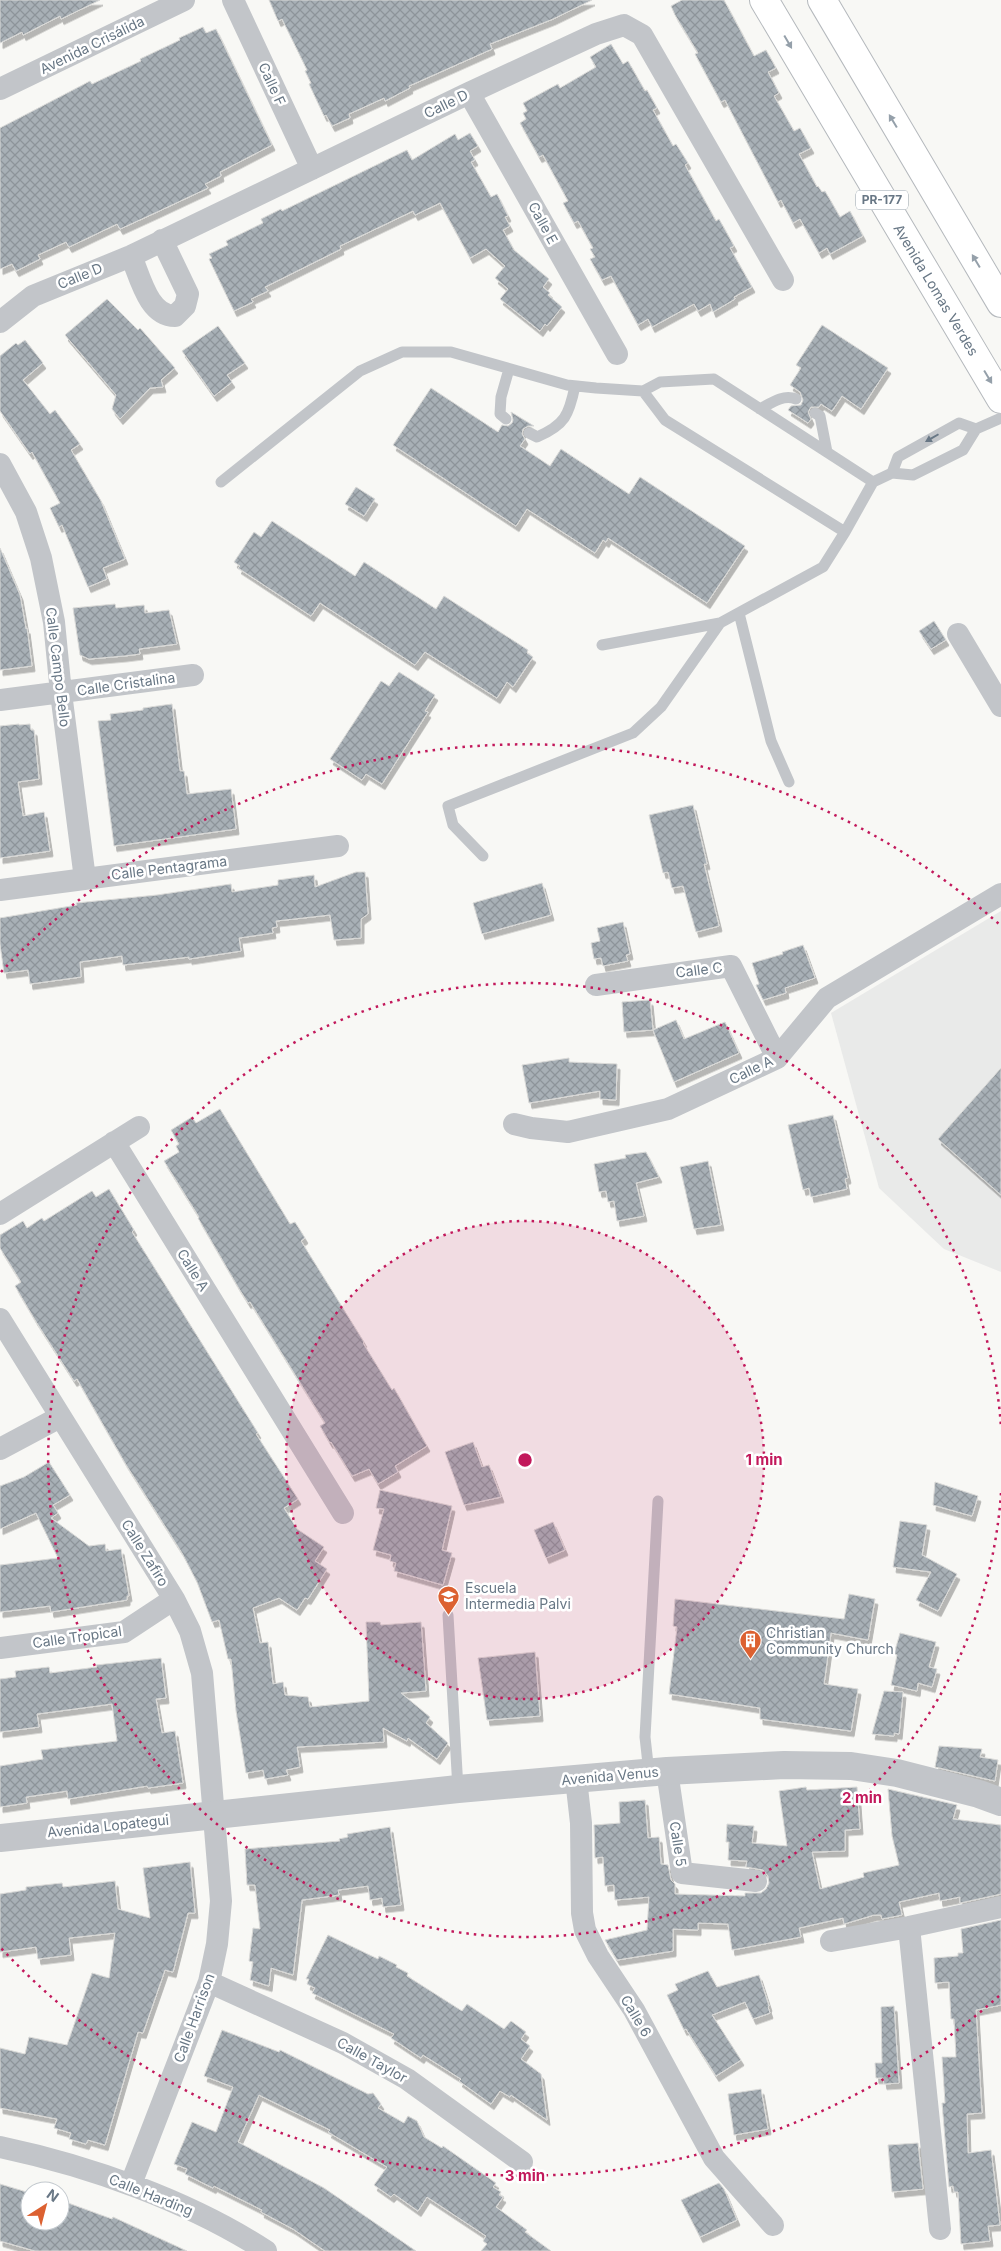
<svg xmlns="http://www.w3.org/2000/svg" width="1001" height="2251" font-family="Inter,sans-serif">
  <defs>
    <pattern id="building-cross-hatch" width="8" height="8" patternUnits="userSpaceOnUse" patternTransform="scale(1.25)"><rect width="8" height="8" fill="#a8b0b6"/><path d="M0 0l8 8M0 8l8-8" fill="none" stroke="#8d949a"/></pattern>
    <filter id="shadow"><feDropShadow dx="3" dy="5.5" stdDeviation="0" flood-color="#0004"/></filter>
  </defs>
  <rect width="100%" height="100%" fill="#f8f8f5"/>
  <path fill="#e9eae9" d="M1001,911V1272L944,1249L879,1188L831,1013Z"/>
  <path fill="url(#building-cross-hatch)" stroke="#dadad8" filter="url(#shadow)" d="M0,0H100L61,19L60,16L23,35L22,32L0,43Z
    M269,0H592L553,19L490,44L492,49L409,86L410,88L385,101L384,98L349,114L350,118L332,126L326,115L324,116L309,84L311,83L305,71L307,70L282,19L278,21Z
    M682,0H724L754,56L766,50L776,68L768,72L779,93L774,96L794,131L800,128L811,148L799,154L817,187L818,186L822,192L825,191L840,217L850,211L863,236L830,254L827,248L819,253L800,219L793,223L781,200L778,202L725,100L721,102L695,54L698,53L675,15L671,6Z
    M203,27L206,33L216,29L272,145L220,172L221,176L205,184L208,188L157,212L120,229L117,224L69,247L66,242L38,255L40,259L16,271L12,264L0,269V128L71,91L90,81L92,84L141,61L140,59L180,40L179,38Z
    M611,44L623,64L628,61L645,91L647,90L657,108L653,110L673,146L676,144L688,163L685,165L716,221L719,219L734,246L730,248L752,287L734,297L735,299L713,312L710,304L698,311L694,304L652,327L648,319L638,325L611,276L602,280L590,259L595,257L590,249L593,248L578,221L574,223L563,203L568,201L543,155L539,157L520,123L526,119L523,113L527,111L523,103L558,84L560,88L596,67L590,57Z
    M470,133L478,146L470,151L475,160L471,162L491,197L497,194L508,216L505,217L510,226L503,230L514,250L549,279L543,287L550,293L548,295L562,307L547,326L545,324L540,331L500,299L508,289L495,278L505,266L486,249L470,258L440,203L415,215L413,211L340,246L341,249L265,287L268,291L251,299L253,302L234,311L209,259L212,258L209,254L228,245L226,241L263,223L261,219L281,209L282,211L407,150L412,160L455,134L458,140Z
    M107,299L138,330L140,328L175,368L161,380L163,387L150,388L120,419L112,409L116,395L65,335Z
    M822,325L888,368L861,409L842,396L832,411L821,404L819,407H811L808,412L811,419L808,423L788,410L791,406L801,405L803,400L800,392L790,385L801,368L796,365Z
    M218,326L245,363L227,375L232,382L214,396L182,351Z
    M25,340L43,363L23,380L50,414L55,410L80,444L71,450L101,501L125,559L103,568L107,579L88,587L62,525L59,527L50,508L60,503L32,452L30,454L0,411V356L16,343L18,345Z
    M431,388L498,432L502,425L508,426L512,423L513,420L511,412L534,426H528L523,429L522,434L525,439L520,446L550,466L561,449L629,494L640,477L745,546L707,603L608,538L606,542L603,540L595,553L527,509L516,526L393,445Z
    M356,487L375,499L364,516L345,504Z
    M272,521L355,576L364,562L436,609L444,596L528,650L527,653L533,657L513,687L507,682L497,698L425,652L415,665L320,603L311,616L238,568L240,566L234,562L254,532L261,537Z
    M0,548L20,595L26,629L27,628L32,666L0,670Z
    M115,604L116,608L144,605L145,613L169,610L177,644L139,649L140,654L124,656L89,659L80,655L73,608Z
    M934,621L946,640L931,649L919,631Z
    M399,672L435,695L425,711L428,712L382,784L366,774L362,780L330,759L381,681L389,686Z
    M172,704L180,771H184L187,794L231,789L236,829L114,846L98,721L111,720L110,714L143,710V708Z
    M19,724V725L30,724L31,730H34L39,779L18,782L23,816L44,812L50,851L0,858V726Z
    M693,805L707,864H704L719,926L696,932L683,886L672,888L668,872L663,873L649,815Z
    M356,872H365L368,914L361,919V938L334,940L330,915L276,921L277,927L272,928L273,933L239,938L241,951L189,959V957L123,965L122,956L80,962L81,977L30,984L28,970L4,973L0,944V918L77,905L76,903L157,895L231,884L232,892L278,885V880L314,875L315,887Z
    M542,883L551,915L482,934L473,903Z
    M623,922L630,954L626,955L628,961L603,966L601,958L594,959L591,943L600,941L597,928Z
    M803,945L815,978L785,988L786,993L763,1000L756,985L759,984L752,963L783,954L782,952Z
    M650,1000L653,1030L624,1032L622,1002Z
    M676,1020L684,1039L725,1022L739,1053L674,1082L653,1030Z
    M569,1058V1062L617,1064L616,1100L600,1099V1091L529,1103L522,1065Z
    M1001,1068V1195L938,1139Z
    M220,1109L290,1224L295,1222L305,1238L301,1241L364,1342L363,1343L392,1390L394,1388L427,1446L395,1466L398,1472L378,1484L369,1469L352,1476L331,1442L330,1443L320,1426L325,1423L250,1302L248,1303L238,1287L198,1218L199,1217L164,1161L179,1152L176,1146L179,1144L171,1130L192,1117L196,1123Z
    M833,1115L848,1178L845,1179L847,1189L811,1197L809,1188L803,1190L788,1125Z
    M646,1152L659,1177L636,1183L644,1216L617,1221L614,1201L608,1202L606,1191L599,1192L594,1164L626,1158L625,1155Z
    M708,1161L721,1225L694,1229L680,1167Z
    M109,1189L134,1230L132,1232L258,1433L256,1434L298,1499L284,1508L297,1529L324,1547L315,1561L327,1569L308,1599L305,1598L297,1610L279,1598L253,1608L260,1643L268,1642L273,1684L283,1682L285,1695L308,1697L310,1707L369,1701L366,1622H380L381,1625L421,1622L426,1691L401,1693L430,1717L426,1723L448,1743L437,1759L408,1738L407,1741L383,1728L384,1742L297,1747L300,1767L286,1770L288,1775L265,1779L263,1770L246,1773L236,1711L231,1659H228L219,1620L212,1622L197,1582L182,1553L125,1463L77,1379L74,1381L35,1320L15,1286L21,1282L0,1248V1235L23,1221L27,1228L42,1218L44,1221L92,1191L96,1197Z
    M473,1442L482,1467L489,1465L501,1497L464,1505L445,1452Z
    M49,1462L70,1495L53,1505L58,1513L51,1518L89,1546L105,1544L106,1551L121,1549L129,1596H127V1600L51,1612L50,1606L0,1612V1565L58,1558L36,1513L0,1529V1486L24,1477Z
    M935,1482L978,1496L972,1516L933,1505Z
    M380,1490L452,1506L442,1550L452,1553L443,1585L394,1571L396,1563L390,1561L391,1555L373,1550L384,1509L376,1508Z
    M900,1521L927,1525L922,1555L957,1574L938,1611L916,1600L931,1572L893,1567Z
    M553,1522L565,1550L546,1558L534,1530Z
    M849,1594L875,1599L868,1640L831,1633L824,1684L858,1689L851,1731L760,1719V1708L669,1694L677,1627L673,1626L675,1599L844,1619Z
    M900,1633L936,1642L929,1667L937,1669L932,1687L918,1683L917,1691L891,1685L897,1655L894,1654Z
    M535,1652L540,1716L487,1720L478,1658Z
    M161,1658L166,1698L156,1699L162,1733L175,1731L183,1783L148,1788L147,1786L68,1799L67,1791L26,1797L27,1803L0,1807V1766L43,1759L41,1750L117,1741L112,1704L37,1714L39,1727L0,1732V1679L16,1677L15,1671L49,1667L50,1673L97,1667L96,1665Z
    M884,1691L903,1692L899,1734L894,1733V1736L872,1734Z
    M939,1746L982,1749L980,1757L998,1760L995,1781L935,1767Z
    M806,1787L807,1790L857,1787L860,1829L845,1830V1851L812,1852L820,1889L864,1877L863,1873L899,1865L892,1836L888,1789L957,1805L953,1819L1001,1825V1894L960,1903V1897L940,1901L939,1893L899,1902L902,1915L882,1919L881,1915H874L844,1924L843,1918L799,1928L801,1937L732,1950L728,1924L698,1923V1930L673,1929V1951L617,1960L605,1940L647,1930L649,1897L615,1900L614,1885L605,1886L603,1857L595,1858L594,1825L620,1823L619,1802L645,1800L648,1838L659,1837L661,1864L668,1865L671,1880L675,1884V1894L745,1896V1893H761L766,1889L769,1883L768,1876L763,1870L746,1867L747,1861L728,1860L729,1842H726L727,1824L754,1826L752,1843L787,1846L779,1791Z
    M390,1827L401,1905L383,1907L382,1898L370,1900L368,1886L338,1890L339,1895L302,1900L293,1975L271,1968L269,1986L250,1980L253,1962L249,1961L253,1928L260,1929L255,1885H247L245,1849L340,1841L339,1839L348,1837L347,1834Z
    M190,1862L195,1913H188L173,1972L165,1970L143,2033L138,2032L105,2145L88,2140L86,2144L69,2139L71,2133L54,2128L57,2119L0,2108V2048L25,2054L29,2037L67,2045L92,1973L109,1978L115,1933L69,1938L71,1955L38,1959L36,1947L0,1952V1894L26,1890V1887L62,1883L63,1887L115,1881L118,1909L150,1918L143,1868Z
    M1001,1920V2005L976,2010L982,2113L967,2114L968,2153L991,2150L1000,2225L988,2226L990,2241L961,2244L958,2192H954L953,2186L949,2187L942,2103H945L942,2057H956L954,2019H951L949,1982L935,1983L934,1958L958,1956V1953H963L961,1929Z
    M328,1935L378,1959L379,1956L397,1965L396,1967L408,1973L407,1976L462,2011L467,2004L504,2029L511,2021L526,2032L521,2039L530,2046L521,2059L541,2074L547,2120L511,2095L510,2097L500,2091L491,2104L459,2081L461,2079L423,2055L421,2058L391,2038L394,2034L312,1993L315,1988L307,1984L309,1979H306Z
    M708,1971L717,1987L759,1975L769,2006L768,2007L770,2013L753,2019L745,2002L712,2015L741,2060L716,2076L686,2029L684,2030L667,1995L678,1990L675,1984Z
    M894,2006L899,2083L884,2084L883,2078H876L875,2063H882L881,2007Z
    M222,2030L279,2052L280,2050L368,2094L373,2093L381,2104L378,2108L404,2123L408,2116L417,2121L424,2137L442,2148L443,2146L496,2183L493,2187L501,2192L499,2195L503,2197L496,2207L527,2230L525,2232L551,2251H481L487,2244L483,2241L486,2236L427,2197L418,2211L394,2194L391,2197L374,2185L387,2167L328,2132L330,2130L259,2095L238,2142L324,2188L416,2251H325L293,2229L261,2212L262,2210L214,2186L213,2188L185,2174L187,2169L174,2164L192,2122L216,2132L233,2087L204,2076Z
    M761,2089L768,2129L734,2135L728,2094Z
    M918,2143L923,2189L892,2192L888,2145Z
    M719,2183L724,2189L737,2220L700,2237L681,2200Z
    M0,2184L30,2193V2221H60V2200L112,2219L113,2217L187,2251H35L0,2241Z"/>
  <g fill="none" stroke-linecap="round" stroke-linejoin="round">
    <defs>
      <path id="primary" d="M764,0L1001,399
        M822,0L1001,303"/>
    </defs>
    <use href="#primary" stroke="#b5b9bd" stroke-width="30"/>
    <path stroke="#c2c5c9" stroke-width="11" d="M760,409C771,403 783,394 796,399
      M815,413L820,416L827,452
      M506,419L500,414L501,397L509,369
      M529,433L537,437C565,425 569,415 575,386
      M892,473L898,457L959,423L976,429
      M221,482L360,371L402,352H451L567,385L596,388L643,391L660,382L714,379L873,482L892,473L913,475L963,450L976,429L1001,418
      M845,532L873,482
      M739,613L771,741L789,782
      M602,645L720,623L823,567L845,532L665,420L643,391
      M483,856L453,825L448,806L633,733L661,707L720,623
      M448,1615L458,1789
      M649,1773L645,1737L658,1501"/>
    <path stroke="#c2c5c9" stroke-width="22" d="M233,0L312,169
      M0,89L184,0
      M469,93L617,354
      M131,256C140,276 148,316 175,316L185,306L188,294L162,240
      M0,322L33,296L131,256L469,93L596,34L624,25L642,35L783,280
      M0,464L26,512L41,558L54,622L61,693L85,879
      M958,634L1001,706
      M0,700L193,675
      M0,890L338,846
      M596,985L731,966L777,1058
      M514,1124L531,1128L568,1132L668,1109L777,1058L827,998L1001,894
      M114,1142L343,1513
      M0,1214L139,1127
      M0,1319L174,1599L190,1631L202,1673L221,1901L217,1944L209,1982L131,2184
      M0,1449L60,1417
      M0,1648L124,1632L174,1599
      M667,1771L682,1873L756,1881
      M576,1779L581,1823L582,1913L585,1930L598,1956L634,2010L714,2158L773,2225
      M909,1927L940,2229
      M831,1941L909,1927L1001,1907
      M209,1982L343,2043L407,2079L522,2162
      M0,2147C90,2166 189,2201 266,2251"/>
    <path stroke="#c2c5c9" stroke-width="28" d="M0,1838L458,1789L667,1771L784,1765L851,1766L897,1773L979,1794L1001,1802"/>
    <use href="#primary" stroke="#fff" stroke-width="28"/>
  </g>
  <defs><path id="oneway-solid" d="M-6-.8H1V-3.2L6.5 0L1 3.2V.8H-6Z" transform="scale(1.25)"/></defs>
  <g fill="#95a0aa">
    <use href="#oneway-solid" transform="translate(788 42) rotate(60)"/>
    <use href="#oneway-solid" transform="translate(893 121) rotate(-121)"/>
    <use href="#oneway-solid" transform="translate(976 261) rotate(-121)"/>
    <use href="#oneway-solid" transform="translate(988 377) rotate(59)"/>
  </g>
  <use fill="#687785" href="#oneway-solid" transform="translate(932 438) rotate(150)"/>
  <circle cx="525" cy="1460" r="239" fill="#c2185b" fill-opacity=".12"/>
  <g fill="none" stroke="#c2185b" stroke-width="2.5" stroke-dasharray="2.5 5">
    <circle cx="525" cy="1460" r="239"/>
    <path d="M1001 1493A477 477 0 1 1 1001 1427"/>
    <path d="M999 1996A716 716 0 0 1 1 1948M1 972A716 716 0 0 1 999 924"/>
  </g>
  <defs>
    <symbol id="school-pin" viewBox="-11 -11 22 30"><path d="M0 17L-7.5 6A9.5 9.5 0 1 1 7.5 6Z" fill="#dc6131" stroke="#fff"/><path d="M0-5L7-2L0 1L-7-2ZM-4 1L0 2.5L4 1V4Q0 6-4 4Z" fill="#fff"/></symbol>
    <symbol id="building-pin" viewBox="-11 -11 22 30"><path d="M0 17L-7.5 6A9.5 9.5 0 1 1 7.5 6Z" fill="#dc6131" stroke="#fff"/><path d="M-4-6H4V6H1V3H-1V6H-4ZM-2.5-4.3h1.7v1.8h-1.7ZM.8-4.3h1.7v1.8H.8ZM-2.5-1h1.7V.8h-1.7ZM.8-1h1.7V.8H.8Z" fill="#fff"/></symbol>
  </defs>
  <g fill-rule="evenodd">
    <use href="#school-pin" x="436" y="1584" width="25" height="34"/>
    <use href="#building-pin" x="738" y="1628" width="25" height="34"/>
  </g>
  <g text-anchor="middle" stroke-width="5" stroke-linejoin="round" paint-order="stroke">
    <rect fill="#fff" stroke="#95a0aa" stroke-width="1" x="856" y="190.5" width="52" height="19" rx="4"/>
    <g font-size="12" font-weight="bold" fill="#687785">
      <text x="882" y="204">PR-177</text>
    </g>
    <g font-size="14" fill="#687785" stroke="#fff">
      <text transform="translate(92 45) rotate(-26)" y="5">Avenida Crisálida</text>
      <text transform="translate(272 84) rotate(65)" y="5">Calle F</text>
      <text transform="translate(446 104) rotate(-26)" y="5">Calle D</text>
      <text transform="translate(543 223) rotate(61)" y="5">Calle E</text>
      <text transform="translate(80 276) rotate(-22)" y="5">Calle D</text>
      <text transform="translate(936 290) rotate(59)" y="5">Avenida Lomas Verdes</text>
      <text transform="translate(58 667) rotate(83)" y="5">Calle Campo Bello</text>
      <text transform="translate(126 684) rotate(-8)" y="5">Calle Cristalina</text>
      <text transform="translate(169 868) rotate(-7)" y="5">Calle Pentagrama</text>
      <text transform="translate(699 970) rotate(-7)" y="5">Calle C</text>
      <text transform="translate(751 1070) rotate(-26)" y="5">Calle A</text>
      <text transform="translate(193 1270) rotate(58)" y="5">Calle A</text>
      <text transform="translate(145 1553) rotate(58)" y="5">Calle Zafiro</text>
      <text transform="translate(77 1637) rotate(-8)" y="5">Calle Tropical</text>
      <text transform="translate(610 1776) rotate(-5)" y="5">Avenida Venus</text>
      <text transform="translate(108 1826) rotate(-6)" y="5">Avenida Lopategui</text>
      <text transform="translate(678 1844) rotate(81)" y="5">Calle 5</text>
      <text transform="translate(636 2016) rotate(59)" y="5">Calle 6</text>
      <text transform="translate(194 2018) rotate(-70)" y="5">Calle Harrison</text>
      <text transform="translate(372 2060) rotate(29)" y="5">Calle Taylor</text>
      <text transform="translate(151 2195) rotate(22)" y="5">Calle Harding</text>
    </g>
    <g font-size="14" fill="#687785" stroke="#fff" text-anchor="start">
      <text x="465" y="1593">Escuela<tspan x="465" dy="16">Intermedia Palvi</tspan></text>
      <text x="766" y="1638">Christian<tspan x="766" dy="16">Community Church</tspan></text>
    </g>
  </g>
  <circle cx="525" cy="1460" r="8" fill="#c2185b" stroke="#fff" stroke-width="2.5"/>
  <g font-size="15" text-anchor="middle" font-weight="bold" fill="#c2185b" stroke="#fff" stroke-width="5" stroke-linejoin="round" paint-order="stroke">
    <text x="764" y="1465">1 min</text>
    <text x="862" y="1803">2 min</text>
    <text x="525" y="2181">3 min</text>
  </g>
  <g transform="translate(45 2206) rotate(36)"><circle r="24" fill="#ffffff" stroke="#c3c9ce"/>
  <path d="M0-4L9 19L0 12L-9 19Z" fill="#dc6131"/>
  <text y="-8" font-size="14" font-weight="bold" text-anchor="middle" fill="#687785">N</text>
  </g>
</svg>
